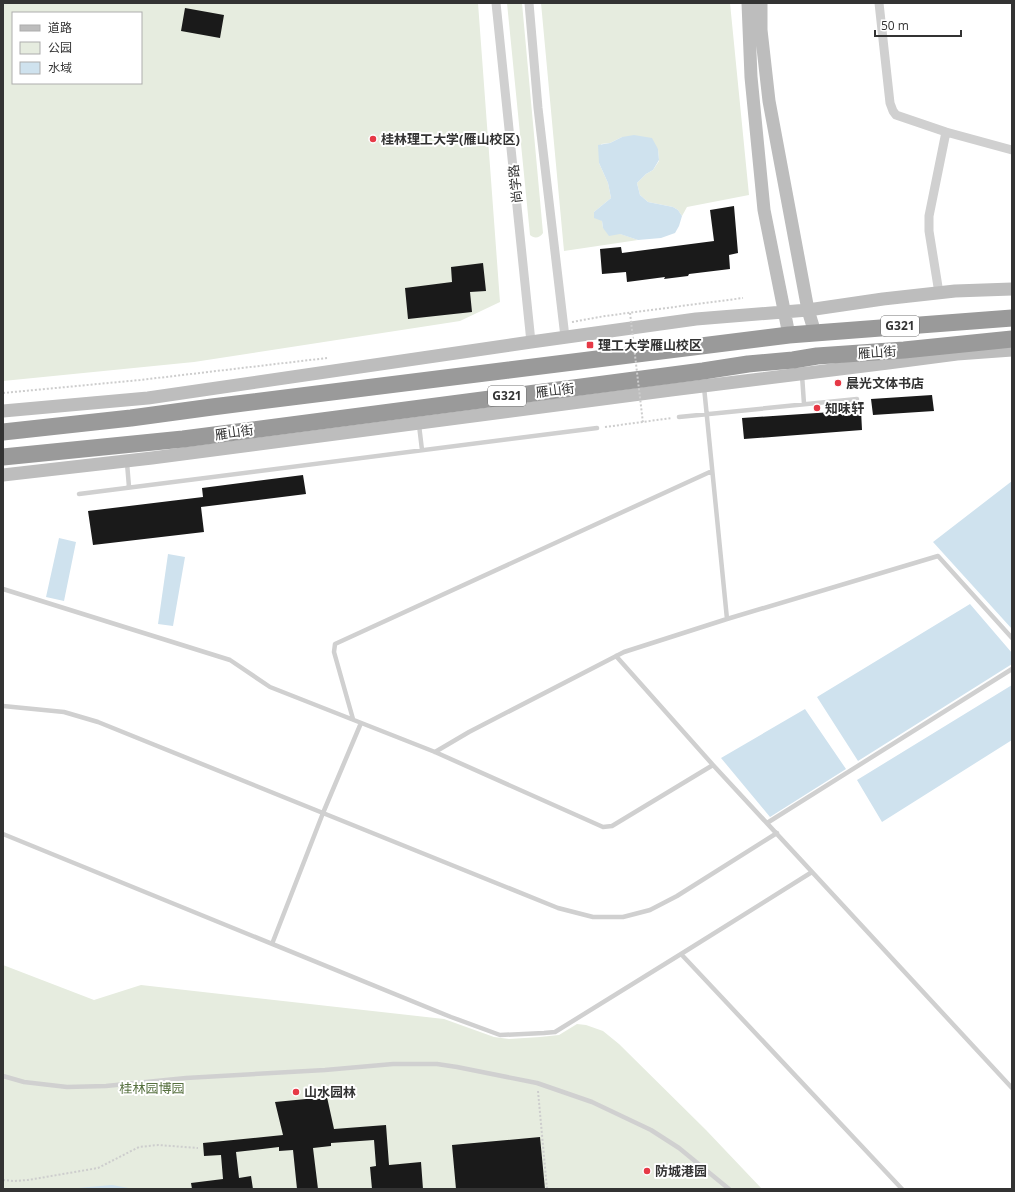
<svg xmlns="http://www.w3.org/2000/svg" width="1015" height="1192" font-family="'Open Sans','Noto Sans SC',sans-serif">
  <rect width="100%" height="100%" fill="#fff"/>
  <path fill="#e6ecdf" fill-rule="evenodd" d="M3,3H478L500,302L460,321L194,362L3,381ZM13,13H141V83H13Z
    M507,3H522L543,233C540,238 534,239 530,235Z
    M541,3H730L749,195L687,207L682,216L678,210L673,207L648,202L640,195L637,183L646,174L653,170L659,161L658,149L622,137L610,143L601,144L599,163L608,183L611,198L594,212L602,221L603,228L638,240L564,251Z
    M3,965L94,1000L141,985L444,1019L494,1037L509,1039L540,1037L559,1035L577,1024L586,1025L603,1031L619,1044L706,1130L762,1189H3Z"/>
  <path fill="#cfe2ee" d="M634,135L652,138L658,149L659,160L653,170L646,174L637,183L640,195L648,202L673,207L678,210L682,216L679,226L675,233L661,238L638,240L620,234L609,236L603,228L602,221L594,218V212L611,198L608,183L599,163L598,145L610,143L622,137Z
    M1012,481V629L933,542Z
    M59,538L76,542L64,601L46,597Z
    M168,554L185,557L173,626L158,624Z
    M970,604L1012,653V664L858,761L817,697Z
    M1012,685V740L882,822L857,780Z
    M805,709L846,769L770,817L721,758Z
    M112,1185L134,1189H75L78,1188Z"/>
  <path fill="#1a1a1a" d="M185,8L224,15L220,38L181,31Z
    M734,206L738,253L729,255L730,269L689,274L688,276L664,279L665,277L627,282L626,272L602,274L600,249L621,247L622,253L714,241L710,210Z
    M483,263L486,291L470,292L472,312L408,319L405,288L452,282L451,267Z
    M932,395L934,411L873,415L871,399Z
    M861,410L862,430L744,439L742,418Z
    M303,475L306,494L201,507L204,532L93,545L88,511L203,497L202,488Z
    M327,1097L334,1129L386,1125L389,1165L421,1162L423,1189H372L370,1167L376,1166L374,1140L331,1143V1146L313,1148L318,1189H297L293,1150L279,1151V1147L236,1152L239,1178L251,1176L253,1189H192L191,1183L223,1179L221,1155L204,1156L203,1143L283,1135L275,1102Z
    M540,1137L545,1189H456L452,1145Z"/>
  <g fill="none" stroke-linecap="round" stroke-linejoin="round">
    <path stroke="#cdcdcd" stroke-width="2" stroke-dasharray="2 2" stroke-linecap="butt" d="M572,322L605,316L743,298
      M3,393L140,380L327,358
      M605,427L672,418
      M538,1091L547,1189
      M3,1180L14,1181L28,1180L98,1168L139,1147L158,1145L198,1148"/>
    <path stroke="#d0d0d0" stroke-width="4.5" d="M802,375L804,404
      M704,387L727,619L938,556L1012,638
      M679,417L857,399
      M419,425L422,450
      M127,463L129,487
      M79,494L597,428
      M3,589L230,660L270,687L435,752L603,827L612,826L713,765L616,656
      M3,706L64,712L98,722L558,908L593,917H623L650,910L677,896L777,833
      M353,719L334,652L335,644L712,471
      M435,752L469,732L624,652L727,619
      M713,765L1012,1088
      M767,823L1012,669
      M3,834L451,1017L500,1035L544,1033L555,1032L681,954L812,872
      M272,944L323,813L361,723
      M681,954L902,1189
      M3,1076L24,1082L67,1087L106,1086L186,1078L325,1070L393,1064H437L457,1067L537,1083L592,1102L651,1130L679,1148L729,1189"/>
    <path stroke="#d0d0d0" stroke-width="9" d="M496,3L531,342
      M529,3L538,108L565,337
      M879,3L890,103L893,111L896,115L946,132
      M939,293L929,231V216L946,132L1012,150"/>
    <path stroke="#bdbdbd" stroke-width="13" d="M748,3L751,77L764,210L789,335
      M761,3V30L769,101L808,310L815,333
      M3,411L148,398L531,342L696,319L808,310L883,299L955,291L1012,289
      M3,475L152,458L671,390L888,363L957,354L1012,350"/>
    <path stroke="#9a9a9a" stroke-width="17" d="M3,432L131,418L212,407L789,335L815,333L1012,318
      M3,457L183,439L703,371L748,364L793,360L817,356L904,350L1012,339"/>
    <path stroke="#cdcdcd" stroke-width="2" stroke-dasharray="2 2" stroke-linecap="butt" d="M630,313L643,423"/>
  </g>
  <g fill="#e63946" stroke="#fff" stroke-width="1.5">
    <circle cx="373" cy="139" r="4"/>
    <rect x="586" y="341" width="8" height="8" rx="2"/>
    <circle cx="838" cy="383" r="4"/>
    <circle cx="817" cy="408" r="4"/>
    <circle cx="296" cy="1092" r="4"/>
    <circle cx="647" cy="1171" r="4"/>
  </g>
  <g text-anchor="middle" stroke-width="4" stroke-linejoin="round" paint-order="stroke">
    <g fill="#fff" stroke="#707070" stroke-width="1">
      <rect x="881" y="316" width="38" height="20" rx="3"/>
      <rect x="488" y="386" width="38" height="20" rx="3"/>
    </g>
    <g font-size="12" font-weight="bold" fill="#333">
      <text x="900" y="330">G321</text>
      <text x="507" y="400">G321</text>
    </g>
    <g font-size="13" font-weight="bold" fill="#333" stroke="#fff" text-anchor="start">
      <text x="381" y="144">桂林理工大学(雁山校区)</text>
      <text x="598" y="350">理工大学雁山校区</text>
      <text x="846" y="388">晨光文体书店</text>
      <text x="825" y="413">知味轩</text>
      <text x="304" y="1097">山水园林</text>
      <text x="655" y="1176">防城港园</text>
    </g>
    <g font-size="13" fill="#333" stroke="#fff">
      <text transform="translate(515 184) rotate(-96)" y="5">尚学路</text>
      <text transform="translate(877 352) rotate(-4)" y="5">雁山街</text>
      <text transform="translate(555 390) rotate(-7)" y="5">雁山街</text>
      <text transform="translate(234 432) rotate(-8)" y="5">雁山街</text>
    </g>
    <g font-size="13" fill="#56703f" stroke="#fff">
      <text x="152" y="1093">桂林园博园</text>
    </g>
  </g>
  <rect width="1015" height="1192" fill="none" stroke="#333333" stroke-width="8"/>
  <rect x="12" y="12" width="130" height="72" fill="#ffffff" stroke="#adadad"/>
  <rect x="20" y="25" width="20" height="6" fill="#bdbdbd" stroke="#adadad"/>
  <text x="48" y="32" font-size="12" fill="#333333">道路</text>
  <rect x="20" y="42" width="20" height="12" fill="#e6ecdf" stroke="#adadad"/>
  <text x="48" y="52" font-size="12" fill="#333333">公园</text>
  <rect x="20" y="62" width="20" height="12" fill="#cfe2ee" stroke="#adadad"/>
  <text x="48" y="72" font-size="12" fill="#333333">水域</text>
  <path d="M875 30v6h86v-6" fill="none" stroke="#333333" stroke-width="2"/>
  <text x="881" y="30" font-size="12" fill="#333333" stroke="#ffffff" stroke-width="3" paint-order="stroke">50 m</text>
</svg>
